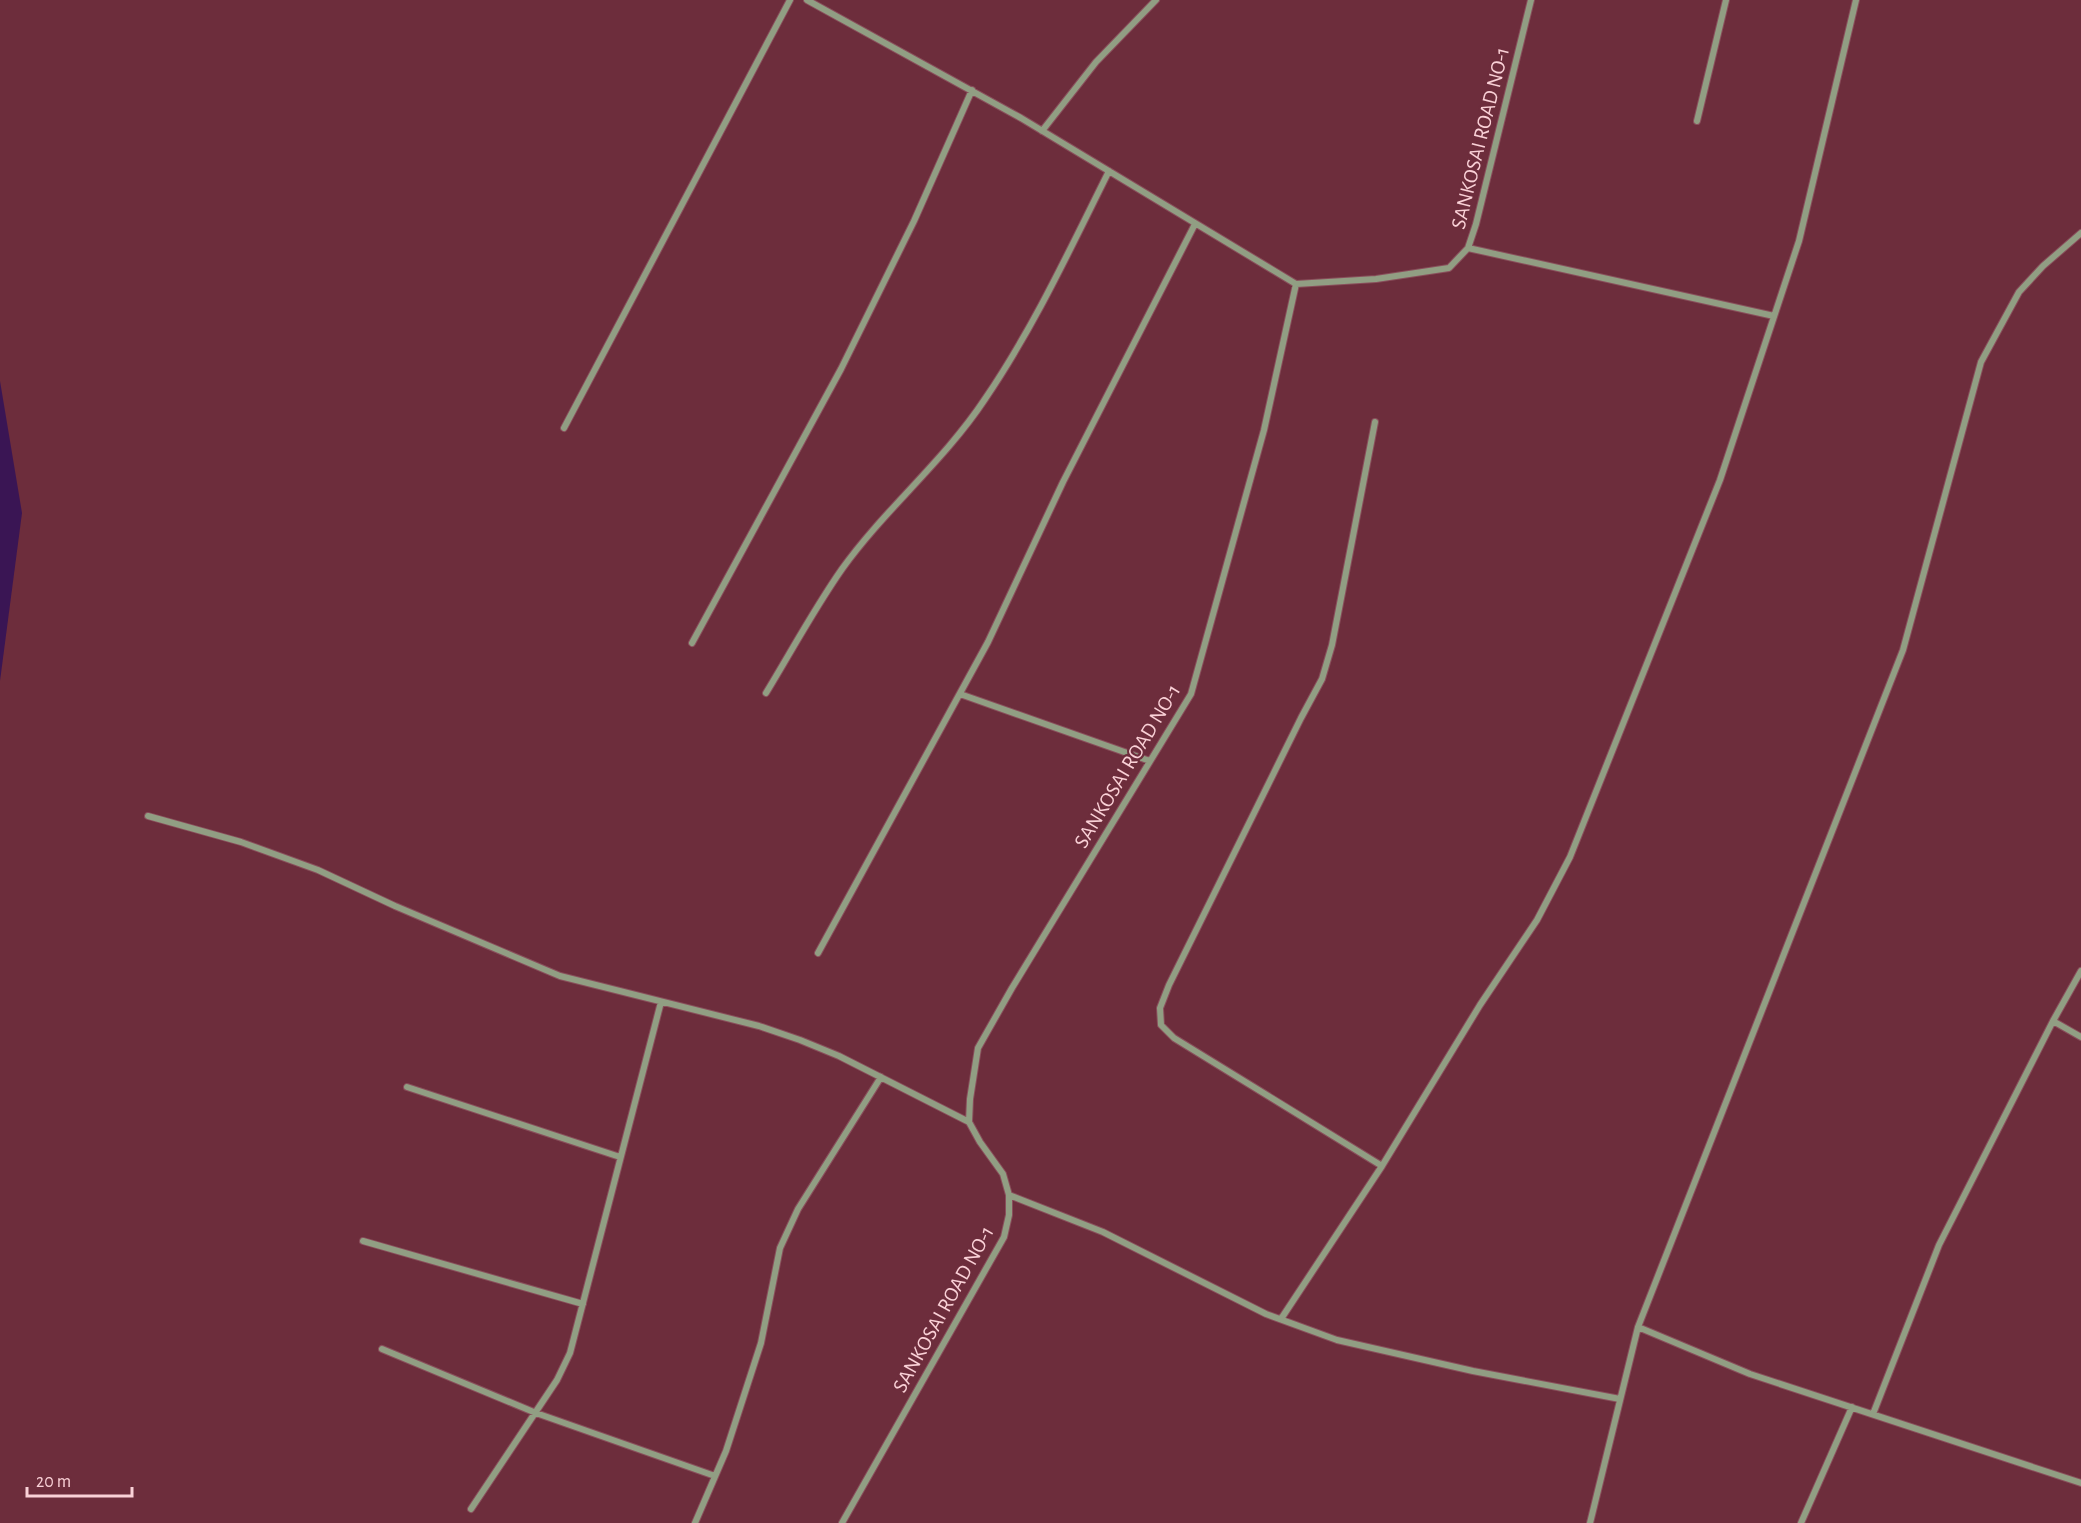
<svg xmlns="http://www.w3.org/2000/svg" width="2081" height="1523" font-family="'Alegreya Sans',sans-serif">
  <rect width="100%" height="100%" fill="#6d2d3c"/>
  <path fill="#3a1554" d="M0,381L22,513L0,681Z"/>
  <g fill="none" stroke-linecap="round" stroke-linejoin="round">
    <defs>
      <path id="street" d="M807,0L1021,118L1296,284
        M1697,121L1726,0
        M1042,131L1096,62L1156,0
        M1468,248L1774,316
        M1375,422L1332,645L1322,679L1301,718L1169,985L1160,1008L1161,1025L1174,1038L1382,1166
        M564,428L790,0
        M692,643L841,369L914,221L972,90
        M766,693C791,652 814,609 842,569C885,509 944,461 985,399C1034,327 1070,249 1109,171
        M960,694L1150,761
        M148,816L241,842L318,870L395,906L560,976L759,1026L800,1040L839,1056L969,1122
        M818,953L988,642L1063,482L1195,224
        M2053,1021L2081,1037
        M407,1087L620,1157
        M1009,1195L1103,1232L1266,1314L1337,1340L1473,1371L1620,1399
        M363,1241L583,1304
        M1281,1319L1382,1166L1480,1005L1537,920L1570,857L1720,480L1799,241L1856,0
        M1638,1327L1750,1374L2081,1483
        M382,1349L536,1413L715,1476
        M1873,1414L1939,1245L2053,1021L2081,971
        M471,1509L557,1380L570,1353L661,1002
        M695,1523L726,1451L761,1343L780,1248L798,1209L881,1077
        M842,1523L1004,1237L1009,1215V1195L1003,1174L980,1142L969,1122L970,1099L978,1048L1012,988L1191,694L1264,430L1296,284L1376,279L1449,268L1468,248L1476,224L1531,0
        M1590,1523L1638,1327L1903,650L1981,362L2019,292L2043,266L2081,233
        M1801,1523L1852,1407"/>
    </defs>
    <use href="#street" stroke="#894e5b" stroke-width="8"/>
    <use href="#street" stroke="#919e83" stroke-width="6"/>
  </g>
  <g text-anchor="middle" stroke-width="4.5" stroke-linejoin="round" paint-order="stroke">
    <g font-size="21" fill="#fad1d7" stroke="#6d2d3c">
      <text transform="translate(1480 138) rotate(-76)" y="7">SANKOSAI ROAD NO-1</text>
      <text transform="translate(1127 766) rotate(-59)" y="7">SANKOSAI ROAD NO-1</text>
      <text transform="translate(943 1309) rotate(-61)" y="7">SANKOSAI ROAD NO-1</text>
    </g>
  </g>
  <path d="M27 1487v9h105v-9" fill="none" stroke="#fad1d7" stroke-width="3"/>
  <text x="36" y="1487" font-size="18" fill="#fad1d7" stroke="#6d2d3c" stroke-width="4.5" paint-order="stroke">20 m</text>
</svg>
